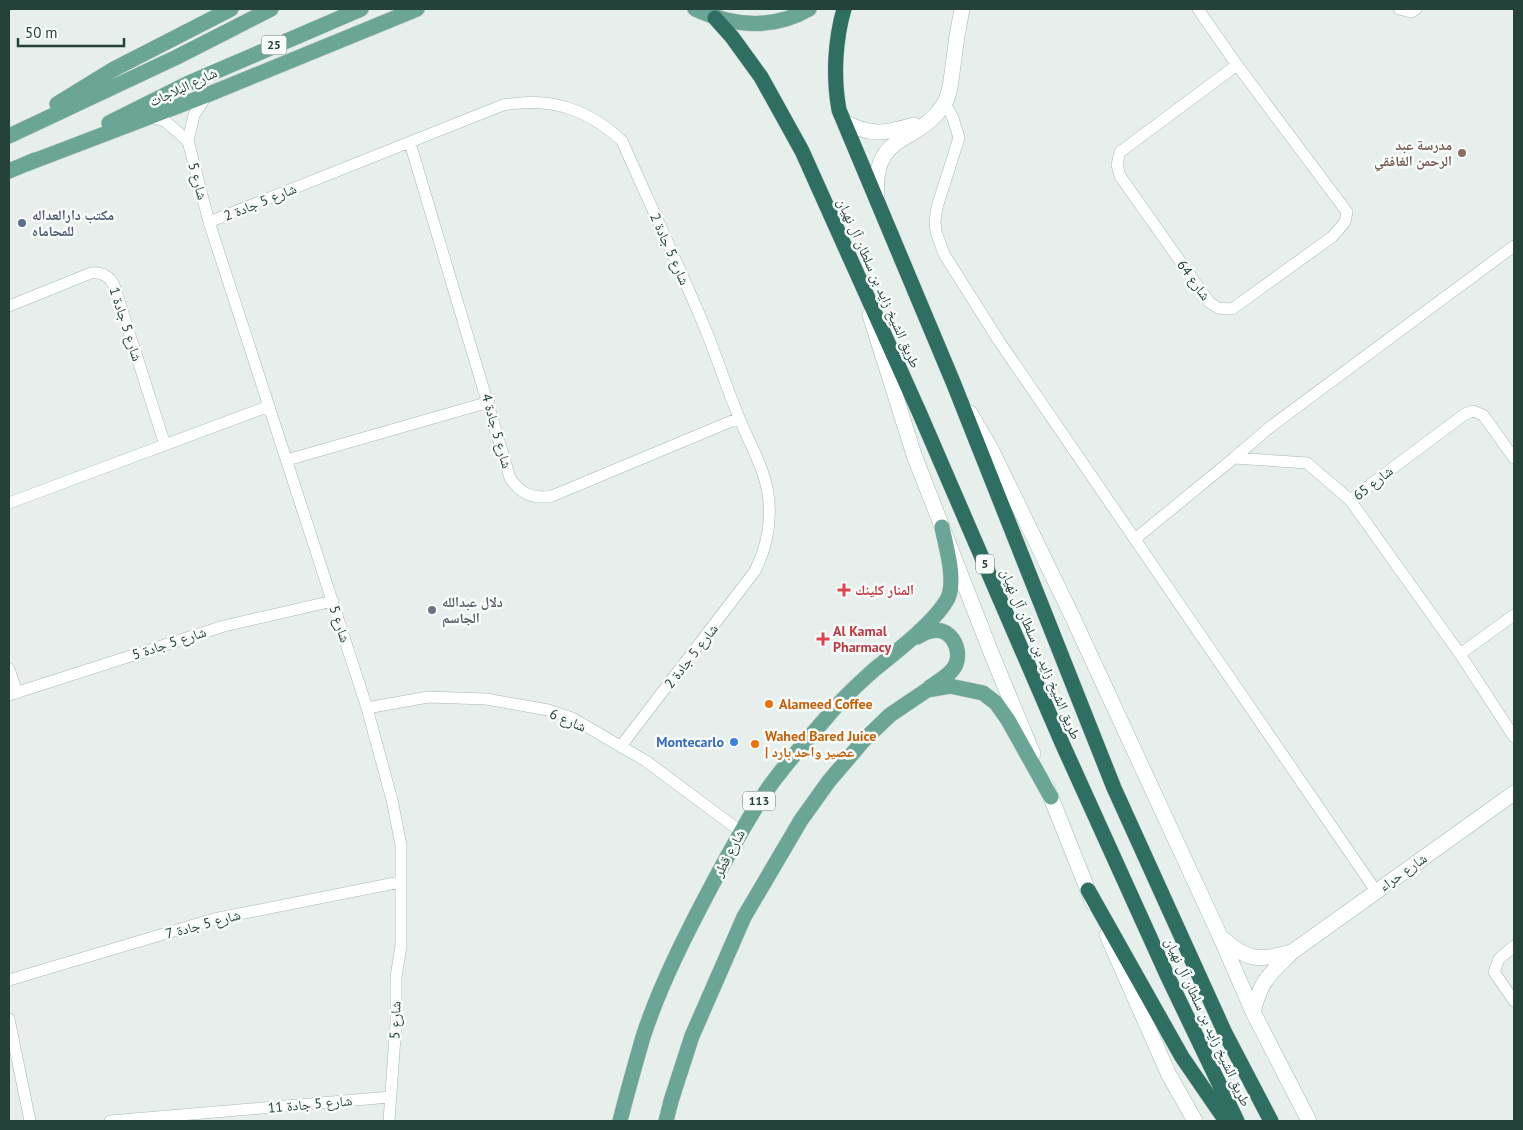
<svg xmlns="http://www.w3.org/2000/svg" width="1523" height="1130" font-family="'PT Sans','Noto Naskh Arabic',sans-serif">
  <rect width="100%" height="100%" fill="#e6efeb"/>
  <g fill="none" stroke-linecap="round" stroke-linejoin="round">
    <defs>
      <path id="street" d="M1198,9L1237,65L1347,212L1345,222L1332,237L1232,309L1218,308L1209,302L1120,176L1117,165L1120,152L1237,65
        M1399,9L1411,12L1416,9
        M207,95L194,115L188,141L209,222L367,708L392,800L401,845V946L396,977V1023L389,1121
        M945,103L953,118L959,138L937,207L935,221L936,232L944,254L999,341L1376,891
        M149,117L165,121L188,141
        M410,143L510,478C520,493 533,500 552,496L739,418
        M209,222L503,105C550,97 587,108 622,141C650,204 679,266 705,328C716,355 725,383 736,410C746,438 764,465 768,494C772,521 767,547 755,571L621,746
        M9,306L91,273C102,272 109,276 114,285L165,445
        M1234,458L1307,463L1350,500L1460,654L1514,737
        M287,460L489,402
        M1350,500L1465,414L1473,411L1483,415L1514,458
        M9,503L269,406
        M1135,539L1234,458L1270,427L1514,246
        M1460,654L1514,615
        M9,669L17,693
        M9,695L224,626L333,601
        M367,708L428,697L486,699L548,710L572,718L646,761L740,831
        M1514,946L1499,959L1494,972L1514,1001
        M9,980L214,919L400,882
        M9,1019L30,1121
        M110,1121L390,1097"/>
      <path id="secondary" d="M843,121C871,137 885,133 914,125
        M877,198C871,130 918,146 944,104C951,93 951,78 953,66C955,47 958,28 962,9
        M870,315L914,455L992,655L1033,754
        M970,413L991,449L1073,618L1220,936L1253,1012L1309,1121
        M1046,785L1093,903
        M1107,935L1169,1075L1195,1121
        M1223,939C1248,961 1260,961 1291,952
        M1253,1012C1261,980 1269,975 1292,952L1514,793"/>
      <path id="primary" d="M695,9C732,26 772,30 809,9
        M57,104L114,69L231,9
        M109,123L189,83L361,9
        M9,136L177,57L271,9
        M26,164L207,95L417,9
        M9,171L35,160
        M917,637C921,635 926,632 931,631C950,626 962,648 956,664C952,674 939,681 930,687
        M620,1121C627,1093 635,1065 643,1037C660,985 686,934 712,885C729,853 746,821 767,790C785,764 806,741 827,717C841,700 858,684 875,669C896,652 936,621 948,598C956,579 946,547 942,527
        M666,1121L671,1101L692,1036L744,917L801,820L829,781L864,740L890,715L927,690L950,686L983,693L996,703L1008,720L1051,797"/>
      <path id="highway" d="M844,9C835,40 833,77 839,110L953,382L1114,788L1225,1033L1271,1121
        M715,18L732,37L761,77L802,151L920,414L1062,743L1167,975L1237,1121
        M1088,890L1182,1057L1226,1121"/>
    </defs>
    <use href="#street" stroke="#a8b8b2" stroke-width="12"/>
    <use href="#secondary" stroke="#a4bbb3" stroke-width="16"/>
    <use href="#primary" stroke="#c2cac8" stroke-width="16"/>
    <use href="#highway" stroke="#c2cac8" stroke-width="16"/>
    <use href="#street" stroke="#fff" stroke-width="11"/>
    <use href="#secondary" stroke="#fff" stroke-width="15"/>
    <use href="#primary" stroke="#6aa596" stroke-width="15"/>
    <use href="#highway" stroke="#2f6f62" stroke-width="15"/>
  </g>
  <circle fill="#8d6e63" stroke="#f7fbf9" stroke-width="2" cx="1462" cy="153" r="5"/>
  <circle fill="#5c6f8a" stroke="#f7fbf9" stroke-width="2" cx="22" cy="223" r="5"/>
  <g fill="#e0444e" stroke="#f7fbf9" stroke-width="2">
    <path d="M841.5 582.5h5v5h5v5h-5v5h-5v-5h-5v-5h5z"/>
    <path d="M820.5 631.5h5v5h5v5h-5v5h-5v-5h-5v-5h5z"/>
  </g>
  <circle fill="#6b7280" stroke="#f7fbf9" stroke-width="2" cx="432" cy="610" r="5"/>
  <g fill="#e8710a" stroke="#f7fbf9" stroke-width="2">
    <circle cx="769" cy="704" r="5"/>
    <circle cx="755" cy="744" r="5"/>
  </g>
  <circle fill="#3f7fe0" stroke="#f7fbf9" stroke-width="2" cx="734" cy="742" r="5"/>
  <g text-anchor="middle" stroke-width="5" stroke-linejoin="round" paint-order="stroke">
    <g fill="#f7fbf9" stroke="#637a73" stroke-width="1">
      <rect x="261.5" y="35.5" width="25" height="19" rx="4"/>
      <rect x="976" y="554.5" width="18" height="19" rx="4"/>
      <rect x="743" y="791.5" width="32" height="19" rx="4"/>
    </g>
    <g font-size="12" font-weight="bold" fill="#24423a">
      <text x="274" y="49">25</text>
      <text x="985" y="568">5</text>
      <text x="759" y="805">113</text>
    </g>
    <g font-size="14" fill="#24423a" stroke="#f7fbf9">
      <text transform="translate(183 87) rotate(-25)" y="5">شارع البلاجات</text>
      <text transform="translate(198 181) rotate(75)" y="5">شارع 5</text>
      <text transform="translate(260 202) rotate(-22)" y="5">شارع 5 جادة 2</text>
      <text transform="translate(670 249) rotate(66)" y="5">شارع 5 جادة 2</text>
      <text transform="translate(1194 280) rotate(54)" y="5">شارع 64</text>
      <text transform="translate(879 283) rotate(66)" y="5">طريق الشيخ زايد بن سلطان آل نهيان</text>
      <text transform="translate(126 324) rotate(72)" y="5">شارع 5 جادة 1</text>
      <text transform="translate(497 431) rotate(74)" y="5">شارع 5 جادة 4</text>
      <text transform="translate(1373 483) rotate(-38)" y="5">شارع 65</text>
      <text transform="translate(340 624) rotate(72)" y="5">شارع 5</text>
      <text transform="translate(169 643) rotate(-18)" y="5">شارع 5 جادة 5</text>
      <text transform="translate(1041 654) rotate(67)" y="5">طريق الشيخ زايد بن سلطان آل نهيان</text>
      <text transform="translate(691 656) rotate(-52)" y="5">شارع 5 جادة 2</text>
      <text transform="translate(568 720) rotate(23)" y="5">شارع 6</text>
      <text transform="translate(729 853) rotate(-62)" y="5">شارع قطر</text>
      <text transform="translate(1403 872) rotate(-35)" y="5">شارع حراء</text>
      <text transform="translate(203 924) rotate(-15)" y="5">شارع 5 جادة 7</text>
      <text transform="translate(395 1020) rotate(-88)" y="5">شارع 5</text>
      <text transform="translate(1208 1022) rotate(65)" y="5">طريق الشيخ زايد بن سلطان آل نهيان</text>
      <text transform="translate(310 1104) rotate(-5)" y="5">شارع 5 جادة 11</text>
    </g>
    <g font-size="14" font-weight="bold" fill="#785e54" stroke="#f7fbf9" text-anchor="end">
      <text x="1452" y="150">مدرسة عبد<tspan x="1452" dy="16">الرحمن الغافقي</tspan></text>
    </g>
    <g font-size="14" font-weight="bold" fill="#4e5e75" stroke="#f7fbf9" text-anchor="start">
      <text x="32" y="220">مكتب دارالعداله<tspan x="32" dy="16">للمحاماه</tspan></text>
    </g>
    <g font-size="14" font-weight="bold" fill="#be3a42" stroke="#f7fbf9" text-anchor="start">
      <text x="855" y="595">المنار كلينك</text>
      <text x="833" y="636">Al Kamal<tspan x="833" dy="16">Pharmacy</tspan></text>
    </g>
    <g font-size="14" font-weight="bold" fill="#5b616d" stroke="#f7fbf9" text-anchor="start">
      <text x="442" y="607">دلال عبدالله<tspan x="442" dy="16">الجاسم</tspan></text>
    </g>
    <g font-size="14" font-weight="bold" fill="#c56008" stroke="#f7fbf9" text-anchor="start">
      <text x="779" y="709">Alameed Coffee</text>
      <text x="765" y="741">Wahed Bared Juice<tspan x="765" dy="16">| عصير واحد بارد</tspan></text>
    </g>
    <g font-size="14" font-weight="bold" fill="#366cbe" stroke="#f7fbf9" text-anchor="end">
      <text x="724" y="747">Montecarlo</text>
    </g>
  </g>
  <rect width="1523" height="1130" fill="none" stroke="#24423a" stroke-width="20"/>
  <path d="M18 38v8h106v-8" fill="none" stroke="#24423a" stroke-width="2.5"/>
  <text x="25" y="38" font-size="15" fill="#24423a" stroke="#f7fbf9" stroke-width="4" paint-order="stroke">50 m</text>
</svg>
